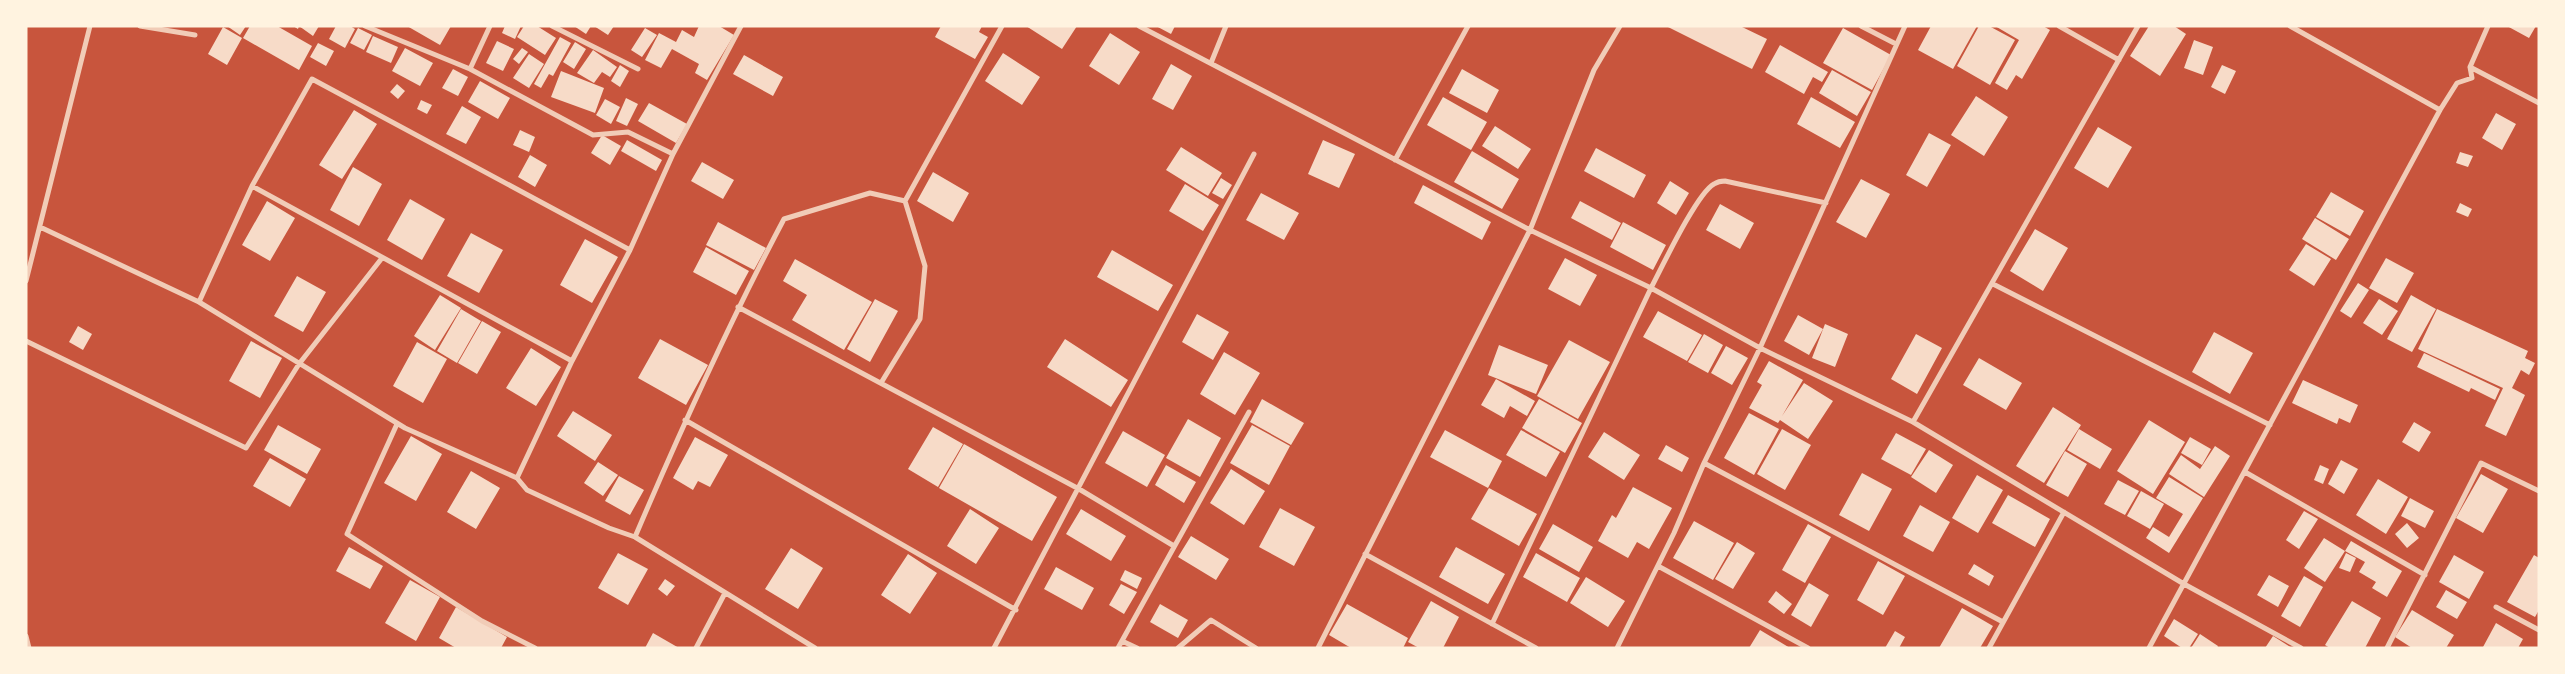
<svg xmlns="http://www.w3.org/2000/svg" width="2565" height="674" font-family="'DejaVu Sans',sans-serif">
  <rect width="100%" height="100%" fill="#c8553d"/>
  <path fill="#f7dbc8" d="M227,26H246L240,35Z
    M250,26H277L312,46L299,70L243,38Z
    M293,26H319L313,36L299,26L298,29Z
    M336,26H350L355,29L345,48L329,39Z
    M407,26H451L440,45Z
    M505,26H521L515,39L502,33Z
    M524,26H537L556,38L545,55L517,37Z
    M574,26H591L586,34Z
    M594,26H614L608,35Z
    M699,26H719L734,35L707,80L695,73L699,64L672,49L661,68L645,60L659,33L676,42L682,30L694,37Z
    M941,26H982L979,32L988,37L975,59L935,37Z
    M1026,26H1077L1062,49Z
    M1156,26H1175L1171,34Z
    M1666,26H1740L1767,39L1752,69Z
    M1931,26H1977L1953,69L1918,50Z
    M1979,26H1989L2015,40L1990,85L1957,66Z
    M1995,26H2043L2050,30L2022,79L2016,75L2007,90L1995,83L2019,40Z
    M2149,26H2174L2186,34L2160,76L2130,56Z
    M2507,26H2536L2529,38Z
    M223,27L242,38L227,65L208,54Z
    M358,28L372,35L364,50L350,43Z
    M645,28L657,35L642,57L631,50Z
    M1843,28L1891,55L1872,90L1823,63Z
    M1110,33L1140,52L1119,85L1089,66Z
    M373,36L398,47L391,63L366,52Z
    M560,37L571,43L553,76L549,74L541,88L534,84Z
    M2194,40L2213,47L2203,75L2184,68Z
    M497,41L514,49L503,71L486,63Z
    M575,42L586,49L574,69L563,62Z
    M318,43L334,51L326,66L310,57Z
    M1780,45L1828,72L1822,82L1813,77L1804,94L1765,72Z
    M405,48L433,63L420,86L392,71Z
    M522,48L528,52L519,64L513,59Z
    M593,50L617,67L610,77L602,72L594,83L577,73Z
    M1003,53L1040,77L1022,105L985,81Z
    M529,54L544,64L529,88L513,78Z
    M744,55L783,77L773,96L733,74Z
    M1171,64L1192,76L1173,110L1152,99Z
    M620,65L629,71L620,87L611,81Z
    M2222,65L2236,71L2225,94L2211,87Z
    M453,69L468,77L458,96L442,88Z
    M1462,69L1499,90L1487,113L1449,93Z
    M1832,70L1871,92L1857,116L1819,93Z
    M561,71L604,88L595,113L551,97Z
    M480,81L510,98L498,119L468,102Z
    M397,84L405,91L398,99L390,92Z
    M1976,96L2008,117L1984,156L1951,135Z
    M1443,97L1487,122L1471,150L1427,125Z
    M1811,97L1855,122L1840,148L1797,124Z
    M626,98L638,104L627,126L616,121Z
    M605,99L620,107L611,124L596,115Z
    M421,100L432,105L427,114L417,109Z
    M649,103L687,124L676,143L638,121Z
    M462,106L481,117L466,144L446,134Z
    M354,110L377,124L342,179L319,165Z
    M2496,113L2516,124L2502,150L2482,138Z
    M1495,126L1531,149L1518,169L1482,146Z
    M2098,127L2132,147L2108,188L2074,168Z
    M520,130L535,137L529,152L513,145Z
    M1929,133L1951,145L1927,187L1906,175Z
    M602,135L621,146L610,165L591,153Z
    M627,140L662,160L656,171L621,151Z
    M1323,140L1355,154L1339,188L1308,174Z
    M1181,147L1222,173L1208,196L1166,170Z
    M1596,148L1646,175L1634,198L1584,171Z
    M1472,151L1519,179L1502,209L1454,182Z
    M2460,152L2473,156L2468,167L2456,163Z
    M530,155L547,165L535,187L518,177Z
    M702,162L734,180L723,199L691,181Z
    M353,167L382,184L359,226L330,210Z
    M933,172L969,193L953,222L917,201Z
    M1221,178L1232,185L1223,199L1212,193Z
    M1861,179L1890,194L1866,238L1836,222Z
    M1670,181L1689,193L1676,215L1657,203Z
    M1185,184L1219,205L1203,231L1169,211Z
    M1423,185L1491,222L1482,240L1414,203Z
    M2331,192L2364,211L2350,236L2316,217Z
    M1261,193L1299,213L1284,240L1246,220Z
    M410,199L445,219L422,260L387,240Z
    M267,201L295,218L270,261L242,245Z
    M1580,201L1621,223L1612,240L1571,218Z
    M2460,203L2472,209L2468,217L2456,212Z
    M1720,204L1754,223L1740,249L1706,230Z
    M2315,218L2349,239L2336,260L2302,239Z
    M718,222L766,248L754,270L706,245Z
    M1623,222L1666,245L1653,270L1610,247Z
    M2035,229L2068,248L2043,291L2010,271Z
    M471,233L503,250L479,293L447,276Z
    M585,239L618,257L592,303L560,285Z
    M2306,244L2331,259L2314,286L2289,270Z
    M706,247L749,271L736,295L693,272Z
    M1112,250L1173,285L1158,311L1097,277Z
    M1565,258L1597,275L1580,306L1548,289Z
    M2386,258L2414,273L2397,303L2369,288Z
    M795,259L872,302L844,350L792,320L807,295L783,281Z
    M297,276L326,292L303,332L274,316Z
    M2358,283L2369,290L2351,318L2340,311Z
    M440,295L461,308L435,350L414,336Z
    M2411,295L2436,309L2412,352L2387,339Z
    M875,299L898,311L870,362L847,349Z
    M2379,299L2398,311L2382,335L2363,323Z
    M461,309L481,321L457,363L437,351Z
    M2437,309L2528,351L2525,358L2535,363L2529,375L2521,370L2512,388L2525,395L2506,436L2485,426L2503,388L2418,349Z
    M1658,311L1702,335L1687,361L1643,337Z
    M1197,314L1229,332L1213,360L1182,342Z
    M1798,315L1823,329L1809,355L1784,341Z
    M482,321L501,332L477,374L458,363Z
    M1825,324L1848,334L1835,367L1812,358Z
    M78,326L92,334L83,350L69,342Z
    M2214,332L2253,353L2230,394L2192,372Z
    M1704,334L1723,345L1708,373L1688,362Z
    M1916,334L1942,348L1917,394L1891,379Z
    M660,339L708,365L686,405L638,378Z
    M1065,339L1128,380L1111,407L1047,367Z
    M1569,340L1610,362L1578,419L1537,396Z
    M251,341L282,358L260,398L229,381Z
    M417,342L447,359L423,403L393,386Z
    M1499,345L1548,365L1536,394L1488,375Z
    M1726,346L1748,358L1732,385L1711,373Z
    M531,348L561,367L536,406L506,388Z
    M1224,352L1260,373L1235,415L1200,394Z
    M2424,353L2500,389L2495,400L2471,388L2469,392L2417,367Z
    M1979,358L2022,383L2006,410L1963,385Z
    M1769,361L1803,380L1782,416L1804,383L1833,401L1808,439L1780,420L1778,423L1749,408L1762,385L1757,382Z
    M1496,379L1535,401L1527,416L1510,406L1504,418L1481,405Z
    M2303,380L2358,405L2350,423L2339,418L2337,424L2292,403Z
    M1262,399L1304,423L1291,445L1250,422Z
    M1539,399L1582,423L1565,453L1522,428Z
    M2053,407L2081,425L2044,483L2016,466Z
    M573,411L612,435L595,461L557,436Z
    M1749,413L1779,429L1754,475L1724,458Z
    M1188,419L1221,438L1200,477L1166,458Z
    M2149,420L2185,442L2153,494L2117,471Z
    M2414,422L2431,432L2419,452L2402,442Z
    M278,425L321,449L307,474L264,450Z
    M1252,425L1290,446L1269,485L1230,463Z
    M933,427L963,444L938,487L908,469Z
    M1782,429L1811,445L1785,490L1757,474Z
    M2079,429L2112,449L2100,469L2067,450Z
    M1445,430L1502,461L1488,488L1430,457Z
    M1521,430L1560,452L1546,477L1506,455Z
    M1123,431L1165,455L1147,487L1105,463Z
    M1604,432L1640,455L1624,480L1588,457Z
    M1896,433L1926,449L1911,475L1881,459Z
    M411,436L442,454L416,501L384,483Z
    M695,437L728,455L710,487L698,481L693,490L673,478Z
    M2190,437L2211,449L2202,465L2181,453Z
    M964,444L1057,497L1032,541L939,488Z
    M1666,445L1689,458L1682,472L1658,459Z
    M2215,446L2230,456L2204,497L2169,474L2181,455L2200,469Z
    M1929,450L1953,465L1936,493L1911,477Z
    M2065,451L2087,464L2068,497L2046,485Z
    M270,458L306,479L290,507L253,486Z
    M2341,460L2358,469L2344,494L2328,484Z
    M598,462L618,475L603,496L584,483Z
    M1166,465L1196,482L1184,503L1155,485Z
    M2320,465L2329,469L2323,484L2314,480Z
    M1231,469L1265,491L1244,525L1210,503Z
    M471,471L500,488L476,529L447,512Z
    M1862,473L1892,489L1869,531L1839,515Z
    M2481,474L2508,489L2483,533L2456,518Z
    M1977,475L2003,490L1978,533L1952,518Z
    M619,476L644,490L630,515L605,501Z
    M2169,477L2203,498L2169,553L2146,538L2153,527L2169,537L2183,514L2156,498Z
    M2378,479L2408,497L2386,534L2356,515Z
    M2118,480L2139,491L2125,515L2104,504Z
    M1633,487L1672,508L1649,549L1637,542L1628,558L1598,541L1612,515L1616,518Z
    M1489,488L1537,514L1519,546L1471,519Z
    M2141,491L2164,504L2150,529L2127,516Z
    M2008,495L2050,519L2035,547L1992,523Z
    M2410,498L2434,511L2425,528L2401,516Z
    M1920,505L1950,522L1933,552L1903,536Z
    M1280,508L1315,527L1294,566L1259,547Z
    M970,509L999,528L976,564L947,546Z
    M1081,509L1126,536L1111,561L1066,534Z
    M2304,511L2318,519L2299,549L2286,540Z
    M1694,521L1734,543L1713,580L1673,558Z
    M2407,523L2419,538L2407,548L2395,534Z
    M1553,524L1593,547L1579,572L1539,549Z
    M1808,524L1831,537L1805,583L1782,570Z
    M1191,536L1229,559L1216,580L1178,557Z
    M2324,538L2345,551L2325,582L2304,568Z
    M2351,541L2402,571L2387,597L2372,588L2376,582L2359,572L2365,562L2345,551Z
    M1737,542L1755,553L1733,589L1715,579Z
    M349,547L383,566L370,589L336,571Z
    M1456,547L1505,574L1488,604L1439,577Z
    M791,548L823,568L798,609L765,589Z
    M618,553L648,569L628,605L598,588Z
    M1536,553L1580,578L1567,602L1523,577Z
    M2346,553L2356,558L2350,572L2339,568Z
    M908,554L937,573L910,614L881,595Z
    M2454,555L2484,572L2469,599L2439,582Z
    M2534,555L2539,558V610L2535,617L2507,602Z
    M1878,561L1905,576L1883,615L1857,600Z
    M1974,564L1994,576L1989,586L1968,574Z
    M1056,567L1094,588L1082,610L1044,589Z
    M1125,570L1142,578L1137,589L1120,580Z
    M2269,575L2289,586L2278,607L2257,595Z
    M2304,576L2323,587L2300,627L2281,616Z
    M1586,577L1625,601L1608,627L1570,603Z
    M665,579L675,586L667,596L658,589Z
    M410,580L440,597L416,641L385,623Z
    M1809,583L1829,595L1811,627L1791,615Z
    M1121,584L1137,592L1124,614L1109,605Z
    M2446,590L2467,602L2457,619L2436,607Z
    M1776,591L1792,604L1784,614L1768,602Z
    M1431,601L1459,617L1443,648H1419L1408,642Z
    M2352,601L2381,618L2365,648H2330L2325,645Z
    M1160,604L1188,620L1178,638L1150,622Z
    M1347,604L1408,638L1403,648H1351L1329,635Z
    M456,607L507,637L501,648H456L439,638Z
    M1962,608L1993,626L1980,648H1939Z
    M2412,610L2454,635L2446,648H2412L2395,637Z
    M2174,619L2198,634L2189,648H2182L2164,636Z
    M2496,623L2523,639L2518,648L2483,647Z
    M1760,630L1790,648H1749Z
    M1895,631L1905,637L1899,648H1885Z
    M653,633L679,648H645Z
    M2200,634L2218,646L2217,648H2191Z
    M2273,636L2292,648H2265Z"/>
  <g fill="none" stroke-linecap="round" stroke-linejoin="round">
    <path stroke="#f1ccb7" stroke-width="5" d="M140,26L195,35
      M365,26L470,69L593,135L628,132L673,154
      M552,26L638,69
      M1139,26L1530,230L1651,288L1760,348L1913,422L2184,584L2301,648
      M1861,26L1896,44
      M2059,26L2119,60
      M1211,63L1226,26
      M2470,67L2488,26
      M470,69L490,26
      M2440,110L2457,83L2472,78L2470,67L2539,103
      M1395,160L1468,26
      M252,186L572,361
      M40,227L199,302L405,428L517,478L527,490L609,528L635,537L815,648
      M26,281L90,26
      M1993,284L2270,425
      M199,302L252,186L312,79L630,250
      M738,307L1079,489L1174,546
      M26,341L246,448L299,364L382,258
      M881,383L920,319L925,266L905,201
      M685,420L1016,610
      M1913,422L2138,26
      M397,424L347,534L482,621L535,648
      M1704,463L2003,622
      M2245,472L2425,575
      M517,478L572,361L630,250L673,154L741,26
      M635,537C681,429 729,323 784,219L870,193L905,201L1002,26
      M1365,554L1536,648
      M1658,566L1808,648
      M2496,607L2539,630
      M1492,624L1651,288C1662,267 1697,193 1714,184C1717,182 1722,181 1725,181L1826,203
      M26,636L29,648
      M1122,641L1137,648
      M696,648L725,593
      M994,648L1254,154
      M1118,648L1249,412
      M1178,648L1211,620L1256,648
      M1318,648L1530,230L1594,70L1620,26
      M1617,648L1674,533L1704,463L1760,348L1905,26
      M1989,648L2064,512
      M2149,648L2440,110L2290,26
      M2387,648L2481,463L2539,491"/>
  </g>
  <rect width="2565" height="674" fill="none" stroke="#fff3e0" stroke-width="55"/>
</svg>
